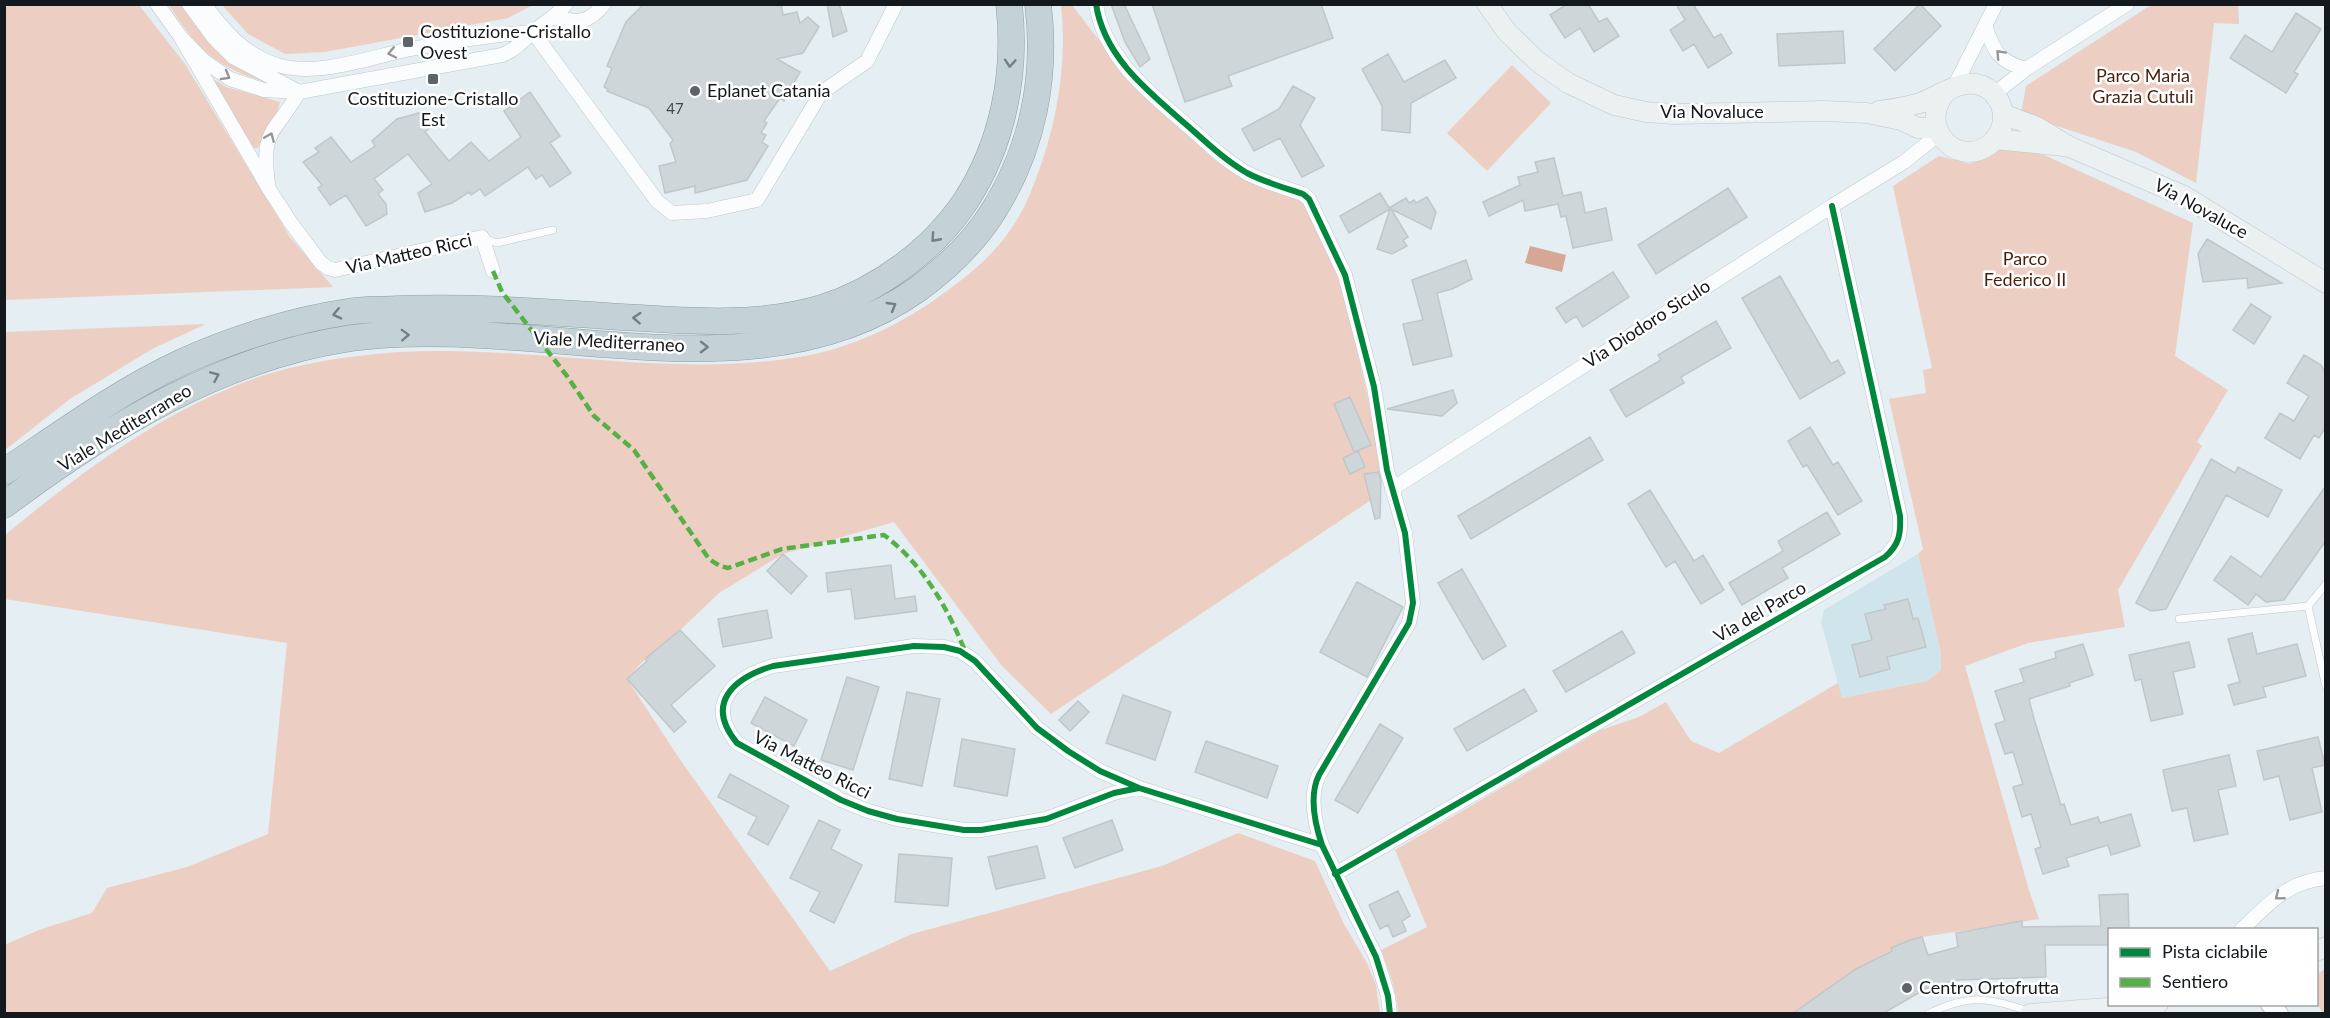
<svg xmlns="http://www.w3.org/2000/svg" width="2330" height="1018" font-family="Lato,sans-serif">
  <rect width="100%" height="100%" fill="#e4eef3"/>
  <path fill="#d0e4ec" d="M1918,554L1941,653V670L1927,681L1842,698L1821,622L1824,610Z"/>
  <path fill="#edcec2" d="M4,5H139L185,64L290,237L333,287L5,300Z
    M169,5H183L265,82C214,66 197,49 169,5Z
    M222,5H533L508,18L325,52L285,54L248,34Z
    M1061,5H1072L1132,83L1215,160L1245,179L1301,200L1305,204L1339,273L1374,424L1381,472L1380,494L1051,714L1002,666L894,522L783,554L719,593L672,638L645,659L627,679L679,758L830,971L912,934L1162,866L1238,833L1315,861L1344,924L1367,963L1376,985L1380,1013H5L4,945L39,930L92,913L107,888L187,867L268,834L287,643L5,599V535C73,479 146,423 228,389C265,372 310,362 351,357C502,335 654,383 805,356C854,347 904,323 944,293C983,265 1011,239 1030,194C1055,134 1068,69 1061,5Z
    M2151,5H2238L2239,24L2214,23L2196,183L2136,152L2021,114L2026,86Z
    M1512,65L1551,103L1487,171L1447,133Z
    M215,80L226,87L280,102C279,112 263,136 258,148H254L213,82Z
    M1999,147L2044,155L2193,223L2175,356L2228,390L2197,442L2202,446L2118,590L2125,627L2028,643L1965,666L2029,890L2039,919L1922,937L1902,944L1853,971L1791,1014L1398,1013C1397,991 1389,971 1381,950L1427,927L1395,850L1601,730L1639,717L1666,702L1691,741L1719,753L1838,683L1842,698L1927,681L1941,670V653L1918,554L1923,549L1889,399L1926,393L1923,370L1932,368L1893,186L1939,156L1970,164Z
    M206,324L152,349L70,399L5,450V332Z
    M2325,969V1013H2322L2317,1001V974Z"/>
  <path fill="#d5a794" d="M1530,246L1566,255L1562,272L1525,263Z"/>
  <path fill="#cfd6da" stroke="#bfc7cb" stroke-width="1.5" d="M644,4H781L783,15L797,12L800,23L808,17L819,27L803,53L777,59L800,72L784,101L780,98L764,121L767,123L761,133L766,135L762,142L768,146L747,180L695,193V186L665,193L659,166L676,162L670,144L673,140L649,108L607,91L608,89L604,87L612,68L607,66L626,22Z
    M827,4H839L847,31L833,37Z
    M1111,4H1124L1150,59L1140,67L1125,42Z
    M1152,4H1321L1333,38L1228,76L1232,86L1185,102Z
    M1567,4H1588L1599,22L1607,18L1619,36L1594,52L1580,28L1565,38L1550,15Z
    M1676,4H1693L1714,38L1721,34L1732,53L1708,68L1694,44L1683,51L1670,30L1685,20Z
    M1920,4L1941,26L1895,71L1874,49Z
    M2296,13L2321,29L2294,72L2298,74L2286,93L2230,58L2245,35L2272,52Z
    M1843,31L1845,63L1779,66L1777,34Z
    M1388,54L1404,82L1445,60L1456,78L1411,103L1410,133L1382,130V106L1362,69Z
    M1293,86L1315,98L1300,125L1324,166L1302,177L1280,138L1254,151L1242,129L1279,109Z
    M530,92L560,136L550,143L571,173L550,187L542,175L536,179L528,167L485,196L480,189L471,195L469,192L452,203L425,212L418,193L432,184L408,154L374,179L383,190L378,194L386,204L387,214L366,226L346,195L330,205L318,188L322,185L303,162L319,152L315,148L331,137L351,162L375,146L372,141L397,119L422,112L433,125L425,132L449,161L471,142L489,161L521,137L504,111Z
    M1554,158L1563,196L1581,192L1585,213L1606,208L1612,240L1573,248L1566,216L1561,217L1558,204L1525,211L1523,200L1489,216L1483,202L1520,185L1518,177L1538,172L1535,162Z
    M1728,188L1747,217L1656,274L1638,245Z
    M1380,193L1390,209L1349,233L1340,216Z
    M1427,197L1436,212L1431,229L1391,209L1408,237L1403,240L1407,246L1392,254L1377,249L1390,209L1389,208L1406,198L1409,203L1414,200L1416,203Z
    M2207,239L2246,262L2282,283L2248,288L2247,278L2203,282L2198,254Z
    M1466,260L1472,279L1452,289L1437,293L1452,356L1413,365L1403,324L1423,320L1412,280Z
    M1613,272L1629,297L1583,327L1576,316L1566,323L1556,308Z
    M1780,276L1831,364L1838,360L1845,373L1800,399L1742,298Z
    M2251,304L2271,317L2254,344L2233,330Z
    M1716,321L1731,348L1681,377L1684,383L1626,417L1610,390L1661,360L1658,355Z
    M2304,355L2321,365L2325,373V428L2319,438L2314,435L2300,459L2265,438L2280,413L2294,421L2309,396L2287,383Z
    M1453,390L1457,403L1442,416L1387,409Z
    M1350,397L1371,445L1354,452L1334,404Z
    M1810,427L1833,465L1838,462L1862,501L1838,515L1807,465L1803,467L1788,441Z
    M1590,437L1603,460L1471,539L1458,516Z
    M1358,451L1365,467L1350,474L1343,458Z
    M2211,459L2235,473L2238,467L2282,490L2268,517L2226,495L2166,609L2151,611L2136,603Z
    M1378,472L1381,480L1380,518L1375,519L1364,474Z
    M2325,487V542L2284,600L2266,602L2256,594L2248,605L2214,580L2231,556L2261,577Z
    M1650,490L1694,561L1703,555L1724,590L1701,604L1675,561L1666,567L1628,504Z
    M1827,512L1840,534L1782,568L1788,578L1742,605L1729,583L1783,551L1778,541Z
    M783,554L807,576L791,594L767,571Z
    M891,565L895,599L915,596L917,611L855,619L851,589L828,592L826,573Z
    M1462,569L1506,646L1483,660L1438,583Z
    M1357,582L1403,607L1367,677L1320,652Z
    M1908,599L1913,619L1918,618L1926,647L1887,657L1890,669L1860,677L1852,645L1872,640L1865,614L1886,609L1884,605Z
    M767,610L772,638L723,647L718,619Z
    M680,630L715,666L671,705L686,722L674,732L627,679L647,661L645,659Z
    M1622,631L1635,653L1566,692L1553,671Z
    M2252,633L2257,654L2297,644L2306,676L2263,687L2266,697L2234,705L2228,685L2240,682L2228,639Z
    M2189,642L2195,667L2173,672L2183,714L2151,721L2141,679L2135,681L2129,655Z
    M2083,644L2093,675L2069,683L2070,686L2029,699L2034,719L2061,805L2064,804L2071,825L2098,817L2100,823L2131,814L2140,846L2111,855L2108,845L2066,858L2069,866L2043,874L2035,849L2041,847L2031,814L2022,817L2013,787L2023,784L2013,752L2005,754L1995,724L2005,721L1995,691L2024,682L2020,669L2056,658L2055,652Z
    M847,677L879,687L853,770L821,760Z
    M1524,689L1537,711L1467,751L1454,729Z
    M907,692L940,699L922,786L889,779Z
    M1123,695L1171,712L1155,760L1106,743Z
    M765,697L807,720L794,746L751,723Z
    M1078,701L1089,712L1070,731L1059,720Z
    M1380,724L1403,738L1358,813L1335,800Z
    M2318,737L2325,765L2312,768L2322,812L2290,820L2279,776L2264,780L2257,751Z
    M962,739L1015,749L1007,796L954,786Z
    M1206,741L1278,766L1267,798L1195,772Z
    M2229,755L2236,786L2218,790L2228,834L2194,841L2187,808L2172,811L2163,770Z
    M730,774L789,806L768,845L748,834L757,817L718,797Z
    M819,820L840,830L831,849L862,865L834,923L810,911L820,892L790,878Z
    M1112,820L1123,850L1075,868L1063,838Z
    M1037,846L1045,878L996,889L988,857Z
    M899,854L952,858L948,906L895,902Z
    M1398,891L1410,916L1402,921L1406,931L1393,937L1388,925L1380,929L1369,905Z
    M2128,894L2129,930H2109V945H2045L2046,977L1957,980L1929,987L1882,1014H1792L1856,969L1892,951L1891,948L1910,940L1922,937L1928,955L1958,947L1956,933L2022,921V927L2101,926L2099,895Z"/>
  <g fill="none" stroke-linecap="round" stroke-linejoin="round">
    <defs>
      <path id="service" d="M484,238L497,243L553,230
        M2308,606L2326,687
        M2179,619L2308,606L2326,584
        M1928,1014C1971,993 1988,998 2031,1012"/>
      <path id="minor" d="M157,4L180,36L204,61L230,79L264,90L299,92L502,55C517,49 521,42 533,32C544,22 556,17 566,4
        M189,4L214,38L233,57L299,92C274,135 261,128 268,184
        M204,4C225,32 246,57 281,66C319,76 368,58 406,50C448,42 491,35 533,32
        M1096,4C1104,58 1150,93 1189,127C1207,143 1226,161 1247,173C1264,182 1285,188 1303,194L1309,199L1345,275L1374,387L1387,470L1405,533L1413,603L1409,623L1319,775C1309,795 1315,824 1322,845L1376,957L1388,996L1390,1014
        M554,18C578,22 587,25 604,4
        M1986,28C1994,52 2000,62 2026,69
        M533,32L657,201L672,213L707,211L757,200L821,93L867,61L896,4
        M180,36L269,189L291,223L321,263L328,268L335,270L482,237L493,271
        M1954,87L1996,4
        M1994,94L2026,69L2127,4
        M1392,489L1832,206L1904,162L1939,134
        M1139,788L1114,793L1046,819L981,830H964L897,819L868,811L841,800L737,743C704,703 734,678 773,666L914,646L944,647L960,651L975,661L1037,728L1068,751L1100,771L1139,788L1322,845
        M1335,874L1885,557C1899,545 1901,534 1900,516L1832,206
        M2241,930C2269,904 2286,882 2326,878"/>
      <path id="tertiary" d="M2270,1004L2279,1014"/>
      <path id="secondary" d="M1487,4L1507,32L1537,61L1568,83L1614,105L1646,112L1674,114L1825,111L1867,113L1901,120L1918,128H1936
        M1879,111C1893,109 1906,107 1920,103C1943,95 1969,71 1992,92C1999,99 2003,108 2003,117C2003,128 1998,138 1989,145C1954,170 1915,122 1948,90
        M2003,114L2037,127L2070,147L2184,196L2326,283
        M1995,139L2064,146
        M2316,951L2326,947
        M2030,1014L2158,1004"/>
      <path id="motorway" d="M4,472C61,434 118,392 180,363C230,340 292,320 347,312C363,309 381,310 397,309C472,306 547,312 622,317C685,321 760,327 822,308C878,290 932,251 965,202C1003,144 1017,73 1009,4
        M4,505C108,427 222,357 352,338C534,313 758,403 918,289C948,267 975,241 994,210C1033,148 1047,76 1038,4"/>
    </defs>
    <use href="#service" stroke="#bfc7cb" stroke-width="8"/>
    <use href="#minor" stroke="#bfc7cb" stroke-width="15"/>
    <use href="#tertiary" stroke="#bfc7cb" stroke-width="20"/>
    <use href="#secondary" stroke="#bfc7cb" stroke-width="21"/>
    <use href="#motorway" stroke="#8d9fa5" stroke-width="27"/>
    <use href="#service" stroke="#fbfcfd" stroke-width="7"/>
    <use href="#minor" stroke="#fbfcfd" stroke-width="14"/>
    <use href="#tertiary" stroke="#fbfcfd" stroke-width="18"/>
    <use href="#secondary" stroke="#ebf0f1" stroke-width="20"/>
    <use href="#motorway" stroke="#c4d2d7" stroke-width="26"/>
    <path stroke="#55b145" stroke-width="4.5" stroke-dasharray="9 4.5" stroke-linecap="butt" d="M493,271L502,292L567,376L594,416L634,450L709,559L720,566L728,568L782,549L884,535C924,565 949,610 967,656"/>
    <defs>
      <path id="cycleway" d="M1096,4C1104,58 1150,93 1189,127C1207,143 1226,161 1247,173C1264,182 1285,188 1303,194L1309,199L1345,275L1374,387L1387,470L1405,533L1413,603L1409,623L1319,775C1309,795 1315,824 1322,845L1376,957L1388,996L1390,1014
        M1139,788L1114,793L1046,819L981,830H964L897,819L868,811L841,800L737,743C704,703 734,678 773,666L914,646L944,647L960,651L975,661L1037,728L1068,751L1100,771L1139,788L1322,845
        M1335,874L1885,557C1899,545 1901,534 1900,516L1832,206"/>
    </defs>
    <use href="#cycleway" stroke="#fff" stroke-width="10"/>
    <use href="#cycleway" stroke="#00873e" stroke-width="6"/>
  </g>
  <defs><path id="oneway-chevron" d="M-2-3.5L2.5 0L-2 3.5" fill="none" stroke-width="1.6" stroke-linecap="round" stroke-linejoin="round" transform="scale(1.5)"/></defs>
  <g stroke="#939698">
    <use href="#oneway-chevron" transform="translate(392 53) rotate(168)"/>
    <use href="#oneway-chevron" transform="translate(2000 54) rotate(-133)"/>
    <use href="#oneway-chevron" transform="translate(226 76) rotate(30)"/>
    <use href="#oneway-chevron" transform="translate(270 137) rotate(-67)"/>
    <use href="#oneway-chevron" transform="translate(2279 896) rotate(141)"/>
  </g>
  <g stroke="#747f83">
    <use href="#oneway-chevron" transform="translate(1010 63) rotate(94)"/>
    <use href="#oneway-chevron" transform="translate(935 238) rotate(132)"/>
    <use href="#oneway-chevron" transform="translate(892 306) rotate(-30)"/>
    <use href="#oneway-chevron" transform="translate(337 314) rotate(167)"/>
    <use href="#oneway-chevron" transform="translate(637 318) rotate(-176)"/>
    <use href="#oneway-chevron" transform="translate(405 335) rotate(-2)"/>
    <use href="#oneway-chevron" transform="translate(704 347)"/>
    <use href="#oneway-chevron" transform="translate(215 376) rotate(-24)"/>
  </g>
  <g fill="#5c6467" stroke="#fff" stroke-width="2">
    <rect x="402" y="36" width="12" height="12" rx="3"/>
    <rect x="427" y="73" width="12" height="12" rx="3"/>
    <circle cx="695" cy="91" r="6"/>
    <circle cx="1907" cy="988" r="6"/>
  </g>
  <g text-anchor="middle" stroke-width="5" stroke-linejoin="round" paint-order="stroke">
    <g font-size="15" fill="#42484c">
      <text x="675" y="114">47</text>
    </g>
    <g font-size="18" fill="#13191c" stroke="#fff" text-anchor="start">
      <text x="420" y="38">Costituzione-Cristallo<tspan x="420" dy="21">Ovest</tspan></text>
      <text x="707" y="97">Eplanet Catania</text>
      <text x="433" y="105" text-anchor="middle">Costituzione-Cristallo<tspan x="433" dy="21">Est</tspan></text>
      <text x="1919" y="994">Centro Ortofrutta</text>
    </g>
    <g font-size="18" fill="#4c1f09" stroke="#fff">
      <text x="2143" y="82">Parco Maria<tspan x="2143" dy="21">Grazia Cutuli</tspan></text>
      <text x="2025" y="265">Parco<tspan x="2025" dy="21">Federico II</tspan></text>
    </g>
    <g font-size="18" fill="#13191c" stroke="#fff">
      <text x="1712" y="118">Via Novaluce</text>
      <text transform="translate(2201 209) rotate(29)" y="6">Via Novaluce</text>
      <text transform="translate(409 254) rotate(-13)" y="6">Via Matteo Ricci</text>
      <text transform="translate(1647 324) rotate(-33)" y="6">Via Diodoro Siculo</text>
      <text transform="translate(609 342) rotate(3)" y="6">Viale Mediterraneo</text>
      <text transform="translate(125 428) rotate(-31)" y="6">Viale Mediterraneo</text>
      <text transform="translate(1760 612) rotate(-30)" y="6">Via del Parco</text>
      <text transform="translate(812 765) rotate(27)" y="6">Via Matteo Ricci</text>
    </g>
  </g>
  <rect width="2330" height="1018" fill="none" stroke="#13191c" stroke-width="12"/>
  <rect x="2108" y="928" width="210" height="78" fill="#ffffff" stroke="#a1a3a4" stroke-width="1.5"/>
  <rect x="2120" y="948" width="30" height="9" fill="#00873e" stroke="#a1a3a4" stroke-width="1.5"/>
  <text x="2162" y="958" font-size="18" fill="#13191c">Pista ciclabile</text>
  <rect x="2120" y="978" width="30" height="9" fill="#55b145" stroke="#a1a3a4" stroke-width="1.5"/>
  <text x="2162" y="988" font-size="18" fill="#13191c">Sentiero</text>
</svg>
